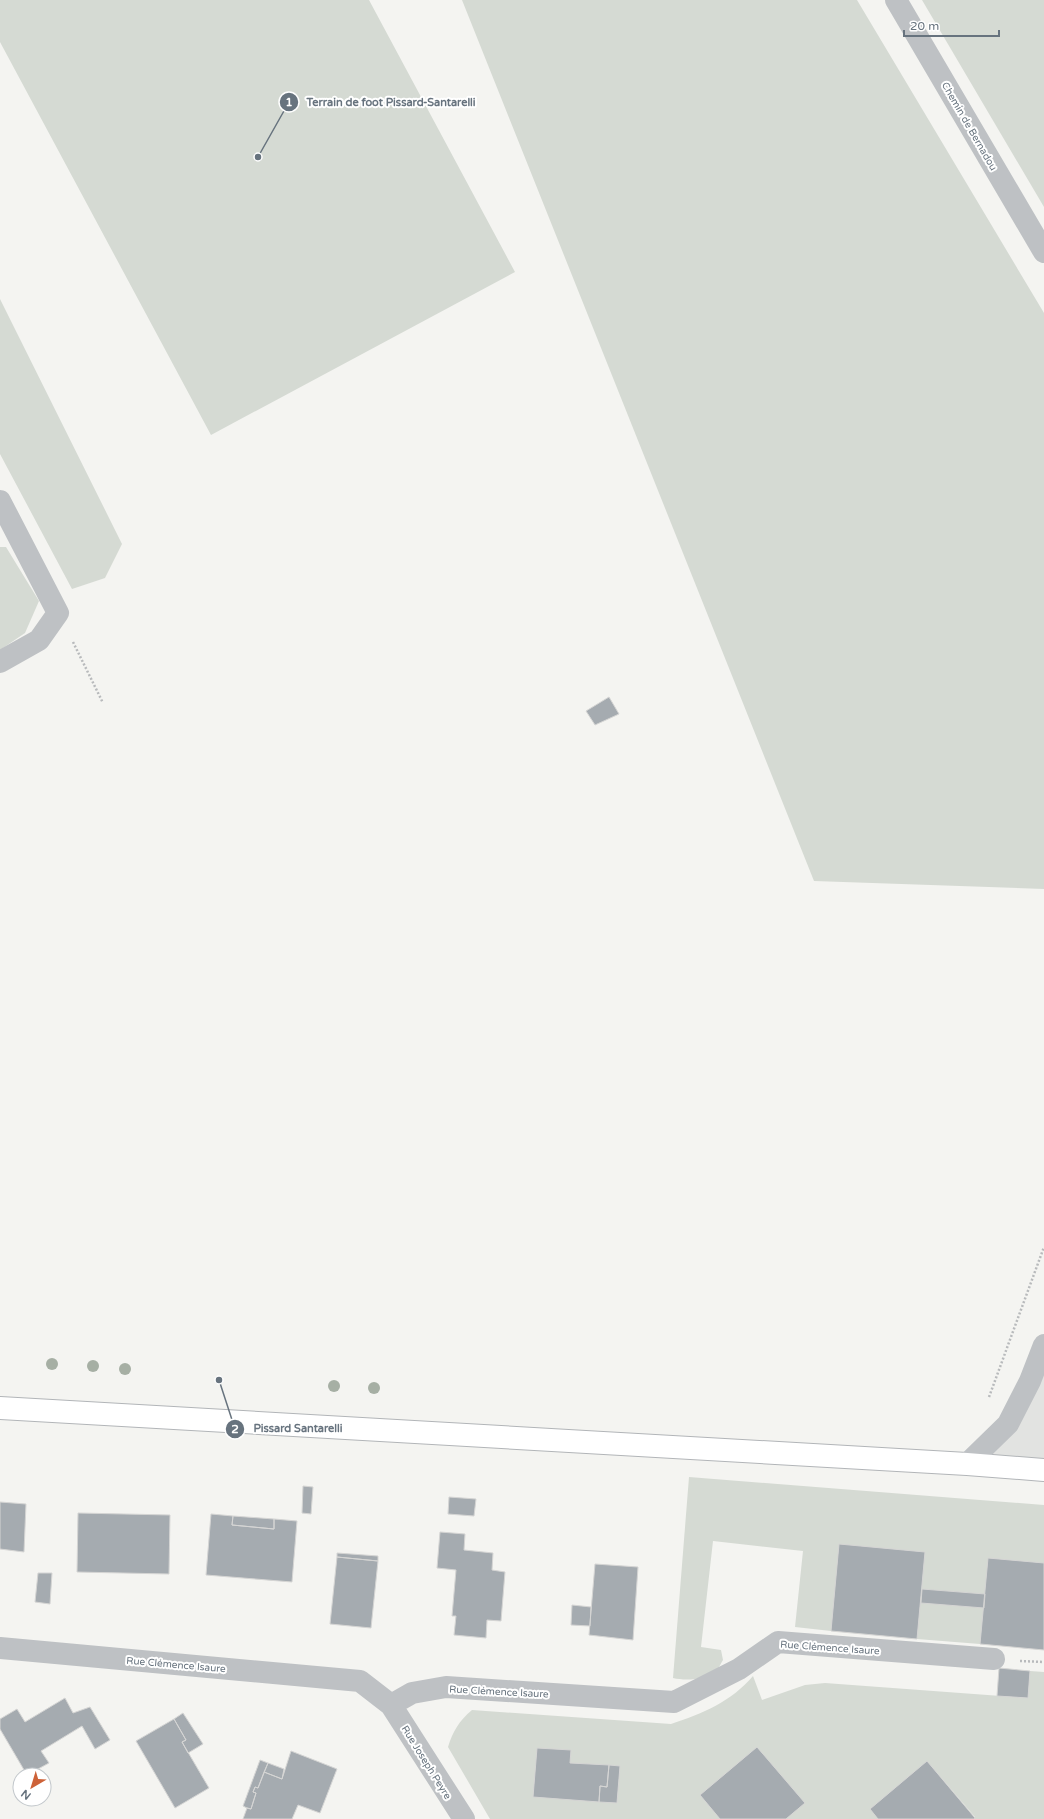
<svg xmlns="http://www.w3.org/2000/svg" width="1044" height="1819" font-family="'Varela Round',sans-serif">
  <rect width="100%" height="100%" fill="#f4f4f1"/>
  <path fill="#e2e3e1" d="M1044,1345V1470L967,1464L1008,1424Z"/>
  <path fill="#d5dad3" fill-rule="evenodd" d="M0,0H369L515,272L211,435L0,42Z
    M462,0H857L1044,313V889L814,881Z
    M922,0H1044V207Z
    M0,299L122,544L105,578L72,589L0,454Z
    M0,547H6L39,601L25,633L0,650Z
    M689,1477L1044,1505V1563L988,1558L980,1644L917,1639L925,1552L839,1544L831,1631L795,1627L803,1551L713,1541L701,1647L721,1650L723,1660C721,1663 719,1668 716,1671C705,1680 686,1681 673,1678Z
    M1030,1671L1044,1672V1819H974L975,1817L927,1761L870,1809L878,1819H786L805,1803L757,1747L700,1795L720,1819H490L448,1747C453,1731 459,1721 472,1710L671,1724C702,1714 732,1701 753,1676L762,1700L805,1685L825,1683L1028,1698ZM537,1748L571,1750L570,1763L620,1766L617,1803L533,1797Z"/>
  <path fill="#a5abb0" stroke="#d5d5d4" d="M609,697L619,714L595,725L586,711Z
    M303,1486L313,1487L311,1514L302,1513Z
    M449,1497L476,1499L474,1516L448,1514Z
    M0,1502L26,1504L24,1552L0,1549Z
    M78,1513L170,1515L169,1574L77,1572Z
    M211,1514L233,1516L232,1525L274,1529V1519L297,1521L292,1582L206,1575Z
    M233,1516L274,1519V1529L232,1525Z
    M440,1532L465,1534L464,1550L493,1553L492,1570L505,1572L501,1621L487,1620L486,1638L454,1635L456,1616H452L456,1570L437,1568Z
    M839,1544L925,1552L917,1639L831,1631Z
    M337,1553L378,1556V1561L337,1557Z
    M337,1557L378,1561L371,1628L330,1624Z
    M988,1558L1044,1563V1650L980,1644Z
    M595,1564L638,1567L633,1640L589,1635Z
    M38,1573H52L50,1604L35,1602Z
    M922,1589L985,1594L984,1608L921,1603Z
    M572,1605L591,1607L590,1626L571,1625Z
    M999,1668L1030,1671L1028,1698L997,1696Z
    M65,1698L73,1713L90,1707L110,1740L95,1749L82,1726L41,1751L49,1763L27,1775L0,1729V1719L17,1709L25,1722Z
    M183,1713L203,1744L188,1753L182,1742L186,1740L174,1719Z
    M174,1719L186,1740L182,1742L209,1788L175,1808L136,1741Z
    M757,1747L805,1803L786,1819H720L700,1795Z
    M537,1748L571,1750L570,1763L609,1765L607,1787L600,1786L599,1802L533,1797Z
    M291,1751L337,1769L320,1813L298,1805L292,1819H243L247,1808L251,1809L256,1793L253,1792L255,1787L258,1788L264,1772L282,1779Z
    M260,1760L268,1763L258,1788L255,1787L253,1792L256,1793L251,1809L247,1808L243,1806Z
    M927,1761L975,1818L974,1819H878L870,1809Z
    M268,1763L284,1769L282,1779L264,1772Z
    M609,1765L620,1766L617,1803L599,1802L600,1786L607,1787Z"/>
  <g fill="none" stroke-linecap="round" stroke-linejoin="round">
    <defs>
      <path id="major" d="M0,1408L967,1464L1044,1470"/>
    </defs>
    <use href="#major" stroke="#b2b5b8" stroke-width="24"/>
    <path stroke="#b8babc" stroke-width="2.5" stroke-dasharray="2 2" stroke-linecap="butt" d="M73,642L103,703
      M989,1397L1044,1247
      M1020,1661L1044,1662"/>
    <path stroke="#bec1c4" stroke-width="22" d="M896,0L1044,252
      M0,501L58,613L39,640L0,662
      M967,1464L1008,1424L1030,1381L1044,1345
      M0,1648L360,1681L391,1705L412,1693L446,1687L674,1702L739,1669L778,1642L994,1659
      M391,1705L464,1819"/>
    <use href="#major" stroke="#fff" stroke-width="22"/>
  </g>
  <g fill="#a6afa4">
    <circle cx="52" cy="1364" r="6"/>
    <circle cx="93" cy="1366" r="6"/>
    <circle cx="125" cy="1369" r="6"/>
    <circle cx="334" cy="1386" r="6"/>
    <circle cx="374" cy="1388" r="6"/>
  </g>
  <g text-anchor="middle" stroke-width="4" stroke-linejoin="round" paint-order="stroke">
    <g font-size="10" fill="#67737e" stroke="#fff">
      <text transform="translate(970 126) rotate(60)" y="4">Chemin de Bernadou</text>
      <text transform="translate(830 1647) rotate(4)" y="4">Rue Clémence Isaure</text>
      <text transform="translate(176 1664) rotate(5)" y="4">Rue Clémence Isaure</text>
      <text transform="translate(499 1691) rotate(3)" y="4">Rue Clémence Isaure</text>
      <text transform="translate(427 1762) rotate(58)" y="4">Rue Joseph Peyre</text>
    </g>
  </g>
  <path fill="none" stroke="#67737e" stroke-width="1.5" d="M258 157L289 102M219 1380L235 1429"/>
  <g fill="#67737e" stroke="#fff" stroke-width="1.5">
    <circle cx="258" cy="157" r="4"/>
    <circle cx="219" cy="1380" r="4"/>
    <circle cx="289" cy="102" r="10"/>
    <circle cx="235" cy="1429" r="10"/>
  </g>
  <g font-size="12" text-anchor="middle" font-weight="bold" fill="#fff">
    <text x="289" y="106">1</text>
    <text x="235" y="1433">2</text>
  </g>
  <g font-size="11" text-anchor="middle" font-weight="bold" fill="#67737e" stroke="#fff" stroke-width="4" stroke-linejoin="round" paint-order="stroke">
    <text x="391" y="106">Terrain de foot Pissard-Santarelli</text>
    <text x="298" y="1432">Pissard Santarelli</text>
  </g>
  <g transform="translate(32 1787) rotate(218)"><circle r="19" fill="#ffffff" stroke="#c2c7cb"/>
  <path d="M0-3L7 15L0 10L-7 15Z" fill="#cd6238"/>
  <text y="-6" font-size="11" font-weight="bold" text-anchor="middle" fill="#67737e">N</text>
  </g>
  <path d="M904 30v6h95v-6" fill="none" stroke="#67737e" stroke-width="2"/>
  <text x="910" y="30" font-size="12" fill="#67737e" stroke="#ffffff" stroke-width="3" paint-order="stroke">20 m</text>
</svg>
